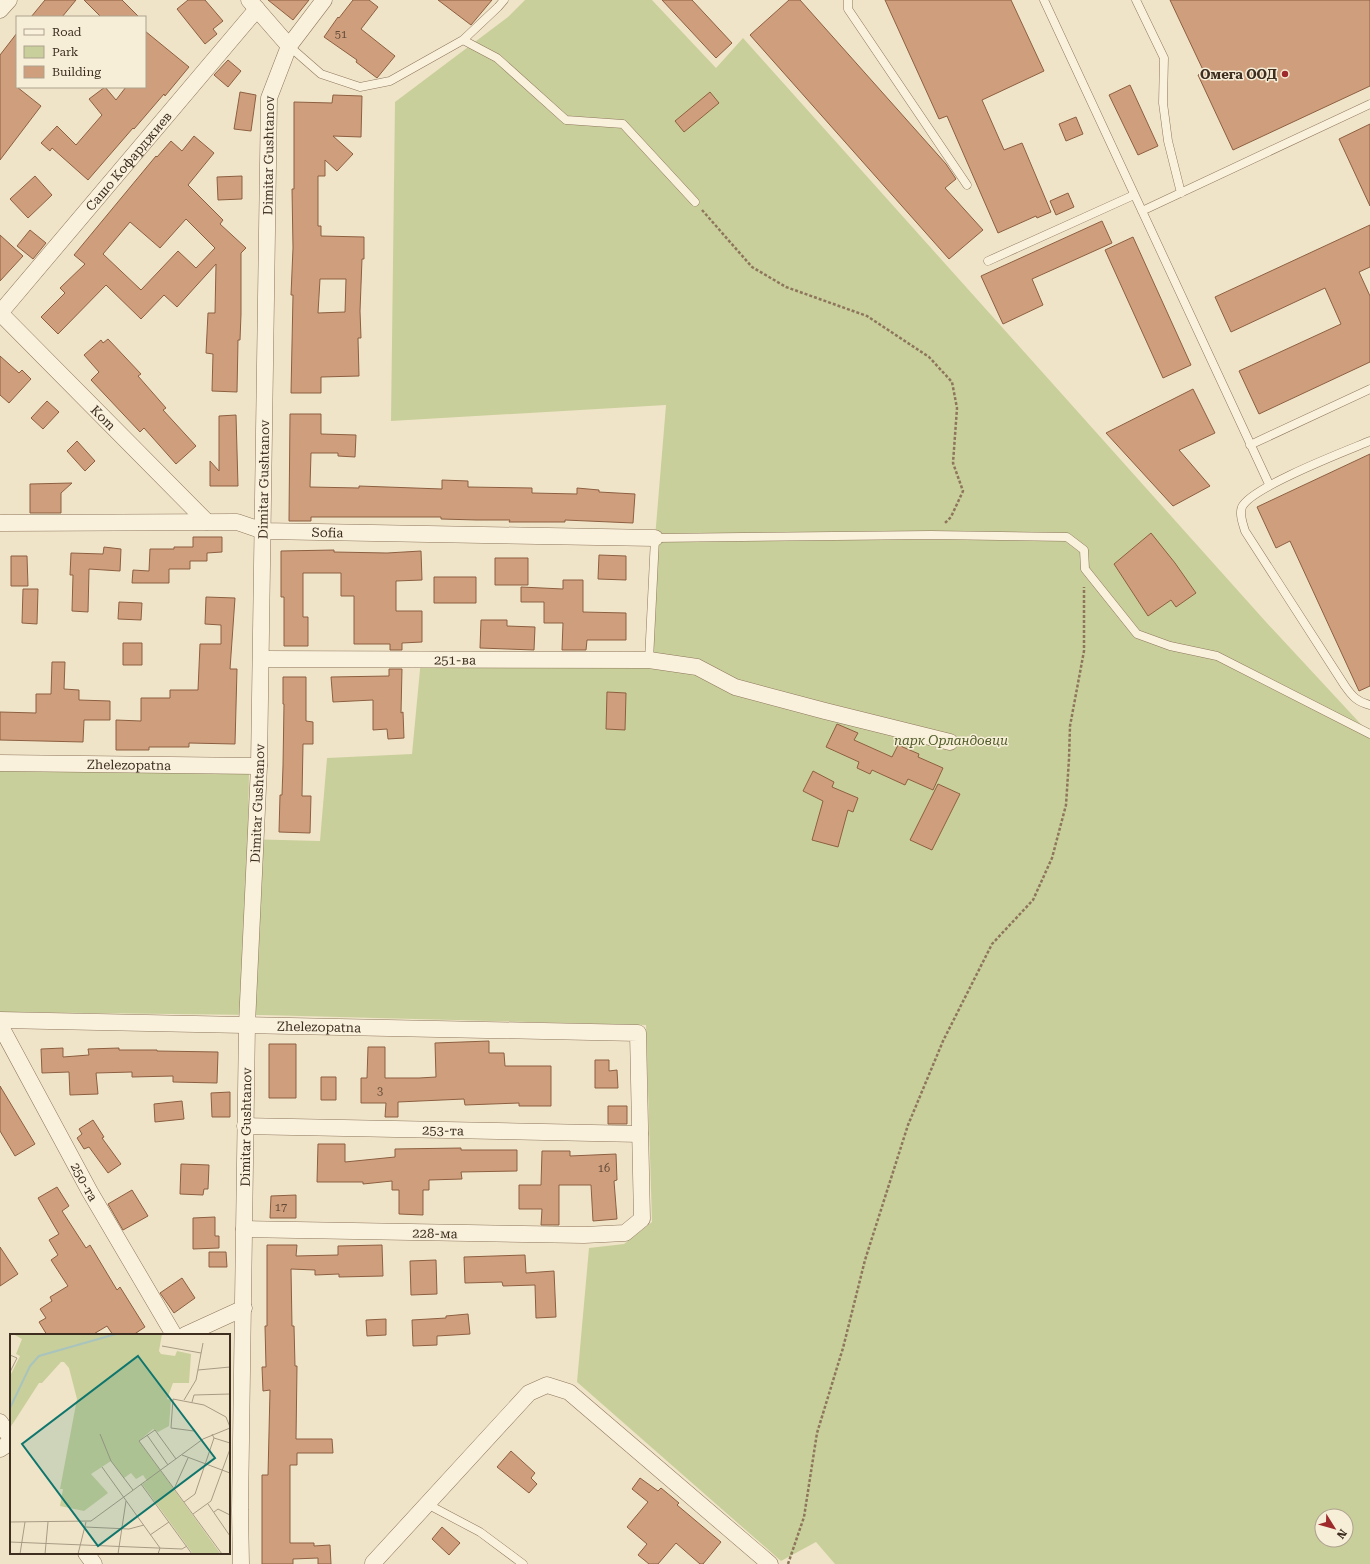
<svg xmlns="http://www.w3.org/2000/svg" width="1370" height="1564" font-family="'Roboto Serif',serif">
  <rect width="100%" height="100%" fill="#f0e4c8"/>
  <path fill="#c9cf9b" fill-rule="evenodd" d="M525,0H652L716,68L743,38L1266,622L1370,734V1564H835L816,1542L781,1561L577,1382L589,1248L624,1244L652,1222L646,1025L262,1015L0,1012V770L249,773L248,839L320,841L327,758L412,754L421,659L649,660L655,538L666,405L391,421L395,102L508,17ZM1322,1516H1346V1540H1322Z"/>
  <path fill="#cf9f7d" stroke="#8d5f41" fill-rule="evenodd" d="M45,0H76L62,17H31Z
    M84,0H122L139,17H101Z
    M188,0H205L223,21L213,29L217,34L205,44L177,9Z
    M268,0H309L293,20Z
    M353,0H369L378,7L361,29L395,56L377,78L356,62L357,60L324,37L338,17L339,18Z
    M438,0H492L471,25Z
    M662,0H692L732,43L716,58Z
    M789,0H800L946,164L956,179L945,188L983,230L949,259L750,35Z
    M885,0H1011L1044,71L982,100L1004,150L1022,143L1051,212L1037,218L1036,216L998,233L947,116L939,119Z
    M1170,0H1370V86L1233,150L1198,75L1204,72Z
    M145,31L189,67L165,96L164,94L134,129L133,128L88,180L52,148L50,151L41,143L57,126L76,145L102,115L89,99L105,87L116,100L126,87H145Z
    M17,33V87L41,106L0,160V55Z
    M228,60L241,71L228,87L214,75Z
    M1130,85L1158,146L1138,155L1109,95Z
    M240,92L256,95L251,131L234,129Z
    M710,92L719,103L684,132L675,121Z
    M333,95L362,96L361,137L333,136L353,154L337,171L325,160V176H318V226H321V236L364,237V259H362L360,311L361,338H358L359,376L321,377V393H291L293,295H291L293,248L292,189H294V102L332,103ZM320,279H346L345,312L318,313Z
    M1076,117L1083,134L1066,141L1059,124Z
    M1370,124V206L1339,139Z
    M194,136L214,153L188,185L223,220L220,224L246,248L241,253V314L240,340H238L237,392L212,391L213,354L206,353L208,313H215L216,264L177,307L164,295L141,319L106,285L58,334L41,317L65,293L60,288L85,264L74,255L156,156L157,157L171,141L182,151ZM186,219L215,248L196,268L178,251L141,290L103,254L130,222L160,248Z
    M35,176L52,195L28,218L10,199Z
    M242,176V199L218,200L217,177Z
    M1068,193L1074,207L1056,215L1050,201Z
    M1102,221L1112,243L1032,279L1043,305L1003,324L981,276Z
    M1370,225V267L1359,272L1370,296V362L1259,414L1239,371L1341,324L1325,288L1231,332L1215,297Z
    M30,230L46,243L33,259L17,246Z
    M0,235L23,256L0,281Z
    M1133,237L1191,365L1163,378L1105,250Z
    M108,339L141,374L138,376L166,408L163,410L196,446L176,464L144,428L140,432L91,380L99,372L84,355L101,340L103,343Z
    M0,356L19,373L22,370L31,379L9,403L0,395Z
    M1193,389L1215,433L1179,450L1210,486L1173,506L1106,433Z
    M47,401L59,412L43,429L31,418Z
    M290,414H321V434L356,435L355,457L338,456V453H311L310,487L359,488V486L442,489V480L468,481V487L532,488V493L577,494V488L599,490V492L635,494L633,523L565,520V522H509L510,520H477L441,519V517H311V521H289Z
    M236,415L238,486H210V461L219,471V416Z
    M77,441L95,461L85,471L67,451Z
    M1370,454V686L1359,691L1290,541L1276,548L1257,507Z
    M72,483L61,493V513H30V484Z
    M1151,533L1175,563L1196,593L1176,607L1171,600L1148,616L1114,564Z
    M193,537H222V552L207,553V561H190V569H169V583H132L133,570L149,571L150,549H174V547H193Z
    M104,547L121,549L120,571L89,569L88,612L72,611L73,575H70L71,553L103,554Z
    M334,550V552L387,553L421,551L422,580L396,581V611H422V642L402,643V650H390V644H354V596H341V573H303V617H308V646H284V597H281V551Z
    M599,555L626,556V580L598,579Z
    M11,556H27L28,586H11Z
    M495,558H528V585H495Z
    M434,577H476V603H434Z
    M563,580H583V612L626,613V640H587L586,650H562L563,623H544V602H521V587L563,589Z
    M23,589H38L37,624L22,623Z
    M206,597L235,598L230,669H237L235,744L189,743V747H149V750H116V720L141,721V698H170V690H198L200,644H221V625L205,624Z
    M119,602L142,603L141,620L118,619Z
    M481,620H507V626L535,627L534,650L480,648Z
    M123,643H142V665H123Z
    M52,662H65L64,689L79,690V700L110,701V720H84L83,742L0,740V712L36,713V694H51Z
    M389,669H402L401,713L403,712L404,738L388,739L387,729L373,730V700L333,702L331,677L389,676Z
    M283,677H306V721L313,722V744H303L302,796H311L310,833L279,832L280,795H282L283,766L284,704H283Z
    M607,692L626,693L625,730L606,729Z
    M837,724L858,733L854,740L892,757L898,745L919,754L918,757L943,768L933,790L908,779L905,785L872,770L870,774L857,768L859,762L826,747Z
    M813,771L834,782L832,787L858,798L853,812L848,810L838,847L812,840L823,801L803,791Z
    M938,784L960,794L932,850L910,840Z
    M489,1041V1053H504L505,1066H551V1106H519V1103L465,1105L464,1099L398,1102V1117H385L386,1103H361V1078H367L368,1047H385V1078H419L436,1077L435,1043Z
    M269,1044H296V1098H269Z
    M63,1048V1057L89,1055L88,1049L119,1048V1050H157V1051L218,1052L217,1083L173,1082V1076L132,1077V1072L96,1073L98,1094L70,1095L69,1072L42,1073L41,1049Z
    M595,1060H609V1071L617,1070L618,1088H595Z
    M321,1077H336V1100H321Z
    M0,1086L35,1144L15,1156L0,1131Z
    M230,1092V1117H212L211,1093Z
    M182,1101L184,1119L155,1122L154,1104Z
    M608,1106H627V1124H608Z
    M93,1120L104,1137L102,1138L121,1164L108,1173L89,1147L84,1149L77,1138L82,1134L79,1129Z
    M318,1144H345V1162L395,1157V1149L461,1148V1150H517V1171L461,1172L462,1179L429,1180V1190H423V1215L399,1214V1190H392V1181L363,1184V1182H317Z
    M542,1151H570V1156L616,1154L617,1180L614,1181L617,1219L593,1221L591,1185H559V1225H541L542,1209H519V1185H541Z
    M181,1164L209,1165L208,1189H204L203,1195L180,1194Z
    M57,1187L69,1206L62,1211L86,1248L90,1245L117,1290L120,1287L145,1327L133,1335H113L107,1326L92,1335H47L39,1322L46,1318L40,1309L52,1301L50,1297L68,1286L51,1260L58,1255L49,1240L59,1234L38,1198Z
    M132,1190L148,1216L123,1230L108,1204Z
    M296,1195V1218H270L271,1196Z
    M215,1217V1236H219V1248L193,1249V1218Z
    M267,1245H297L296,1256L338,1255V1246L382,1245L383,1276L339,1277V1274L315,1275V1270L291,1269L292,1326H294L295,1366H297L296,1439H332L333,1453H297V1465H290V1543H314V1546L330,1545L331,1564H318V1558L293,1559V1564H262V1475H268L270,1390L263,1391L262,1367H266L265,1326H267Z
    M0,1247L18,1274L0,1286Z
    M209,1252H226L227,1267H209Z
    M525,1255L526,1273L554,1271L556,1317L536,1318L535,1285L503,1286L502,1282L465,1283L464,1257Z
    M436,1260L437,1294L411,1295L410,1261Z
    M182,1278L195,1298L174,1313L160,1293Z
    M468,1314L470,1334L437,1336V1345L413,1346L412,1320L446,1318V1316Z
    M386,1319V1335L367,1336L366,1320Z
    M511,1451L535,1473L531,1478L537,1484L529,1493L497,1467Z
    M640,1478L658,1491L661,1488L679,1503L677,1505L721,1542L703,1564H700L676,1543L658,1564H649L638,1555L647,1544L627,1527L648,1502L632,1489Z
    M442,1527L460,1543L449,1555L432,1539Z"/>
  <g fill="none" stroke-linecap="round" stroke-linejoin="round">
    <defs>
      <path id="lane" d="M848,0V9L967,185
        M1044,0L1269,484
        M1136,0L1164,58L1163,103L1168,141L1181,193
        M463,40L497,58L566,120L623,124L695,202
        M289,46L321,74L360,87L390,81L463,40L498,7L504,0
        M1142,211L1370,104
        M988,261L1134,195
        M1370,441C1346,451 1251,487 1242,507C1239,514 1243,524 1245,531L1345,686C1352,696 1357,702 1370,705
        M1250,445L1370,389
        M649,660L655,538L931,535L1067,537L1084,550L1085,569L1137,634L1170,646L1217,656L1370,734
        M427,1504L480,1532L523,1564"/>
      <g id="street">
        <path d="M249,0L289,46"/>
        <path d="M0,10L9,0"/>
        <path id="s1" d="M0,313L257,9"/>
        <path id="s2" d="M0,313L207,522"/>
        <path id="s3" d="M0,523L237,522L263,531L655,538"/>
        <path id="s4" d="M261,659L649,660L697,667L735,687L825,711L950,742"/>
        <path id="s5" d="M0,763L259,766"/>
        <path id="s6" d="M0,1020L638,1033L642,1219L625,1233L584,1235L244,1229"/>
        <path id="s7" d="M0,1025L90,1192L174,1335"/>
        <path id="s8" d="M245,1126L640,1134"/>
        <path d="M185,1335L244,1308"/>
        <path d="M0,1422L11,1439"/>
        <path d="M0,1449L11,1442"/>
        <path d="M86,1553L94,1564"/>
        <path d="M373,1563L529,1393L547,1385L569,1392L770,1564"/>
        <path id="s9" d="M241,1564L240,1510L247,1024L259,766L269,98L289,46L324,0"/>
      </g>
    </defs>
    <use href="#lane" stroke="#8d765c" stroke-width="9"/>
    <use href="#street" stroke="#8d765c" stroke-width="17"/>
    <path stroke="#8d765c" stroke-width="2.5" stroke-dasharray="3 2" stroke-linecap="butt" d="M702,210L752,267L786,287L867,316L929,357L952,382L957,408L953,463L963,491L951,517L944,524
      M788,1564L804,1517L817,1433L843,1348L865,1260L908,1125L943,1041L992,944L1033,900L1052,858L1066,805L1069,759L1070,726L1084,651V587"/>
    <use href="#lane" stroke="#faf1dc" stroke-width="8"/>
    <use href="#street" stroke="#faf1dc" stroke-width="16"/>
  </g>
  <circle fill="#9e2a2b" stroke="#f7eed8" stroke-width="1.5" cx="1285" cy="74" r="4"/>
  <g text-anchor="middle" stroke-width="3" stroke-linejoin="round" paint-order="stroke">
    <g font-size="11" fill="#624a37">
      <text x="341" y="38">51</text>
      <text x="380" y="1095">3</text>
      <text x="604" y="1172">16</text>
      <text x="281" y="1211">17</text>
    </g>
    <g font-size="13" font-weight="bold" fill="#3d2e20" stroke="#f7eed8" text-anchor="end">
      <text x="1277" y="79">Омега ООД</text>
    </g>
    <g font-size="13" fill="#3d2e20" stroke="#f7eed8">
      <text dy="5" stroke="none"><textPath href="#s9" startOffset="1409">Dimitar Gushtanov</textPath></text>
      <text dy="5" stroke="none"><textPath href="#s1" startOffset="199">Сашо Кофарджиев</textPath></text>
      <text dy="5" stroke="none"><textPath href="#s2" startOffset="147">Kom</textPath></text>
      <text dy="5" stroke="none"><textPath href="#s9" startOffset="1085">Dimitar Gushtanov</textPath></text>
      <text dy="5" stroke="none"><textPath href="#s3" startOffset="329">Sofia</textPath></text>
      <text dy="5" stroke="none"><textPath href="#s4" startOffset="194">251-ва</textPath></text>
      <text dy="5" stroke="none"><textPath href="#s5" startOffset="129">Zhelezopatna</textPath></text>
      <text dy="5" stroke="none"><textPath href="#s9" startOffset="761">Dimitar Gushtanov</textPath></text>
      <text dy="5" stroke="none"><textPath href="#s6" startOffset="319">Zhelezopatna</textPath></text>
      <text dy="5" stroke="none"><textPath href="#s9" startOffset="437">Dimitar Gushtanov</textPath></text>
      <text dy="5" stroke="none"><textPath href="#s8" startOffset="198">253-та</textPath></text>
      <text dy="5" stroke="none"><textPath href="#s7" startOffset="178">250-та</textPath></text>
      <text transform="translate(435 1233) rotate(1)" y="5">228-ма</text>
    </g>
    <g font-size="13" font-style="italic" fill="#4d5a26" stroke="#f7eed8">
      <text x="951" y="745">парк Орландовци</text>
    </g>
  </g>
  <g transform="translate(10 1334)">
    <rect width="220" height="220" fill="#f0e4c8"/>
    <path d="M3,0H152L149,17L151,20L165,22L167,17L181,20L179,49H163L159,60L157,65L161,66L159,92L148,98L143,95L129,107L210,219L183,220L132,150L137,147L133,141L126,145L121,139L114,144L101,127L81,140L98,159L74,177L50,172L53,155H50L67,65L59,34L54,28H51L32,49H29L0,94V42L10,22L6,20L12,5Z" fill="#c9cf9b"/>
    <path fill="none" stroke="#a9c4bc" stroke-width="2" d="M0,74L20,32L29,22L106,0"/>
    <path fill="none" stroke="#a89b85" stroke-width="1" d="M152,12L191,19M0,21L7,24L0,38M188,36L220,33M174,66L186,46L193,9M182,68L184,61L220,60M184,97L161,94L163,65L194,71L216,83L220,93M90,100L101,127L123,156M137,101L158,131M204,104L220,109M172,121L220,139M166,125L145,96L129,107L212,220M92,133L150,214L148,220M131,150L182,220M164,155L178,124M174,168L185,160L204,104L202,100M198,170L220,202M204,178L208,175L220,181M183,180L201,167L220,115M0,188L81,187L193,105L220,94M75,193L119,195L134,191M140,201L159,188M0,208L172,215L177,212M10,220L15,188M35,220L38,188M68,220L76,188M108,220L116,167"/>
    <path fill="#0f766e" fill-opacity="0.15" stroke="#0f766e" stroke-width="2" d="M128,22L205,124L88,212L12,110Z"/>
    <rect width="220" height="220" fill="none" stroke="#3d2e20" stroke-width="2"/>
  </g>
  <rect x="16" y="16" width="130" height="72" fill="#f7eed8" stroke="#ada18e"/>
  <rect x="24" y="29" width="20" height="6" fill="#faf1dc" stroke="#ada18e"/>
  <text x="52" y="36" font-size="12" fill="#3d2e20">Road</text>
  <rect x="24" y="46" width="20" height="12" fill="#c9cf9b" stroke="#ada18e"/>
  <text x="52" y="56" font-size="12" fill="#3d2e20">Park</text>
  <rect x="24" y="66" width="20" height="12" fill="#cf9f7d" stroke="#ada18e"/>
  <text x="52" y="76" font-size="12" fill="#3d2e20">Building</text>
  <g transform="translate(1334 1528) rotate(127)"><circle r="19" fill="#f7eed8" stroke="#ada18e"/>
  <path d="M0-3L7 15L0 10L-7 15Z" fill="#9e2a2b"/>
  <text y="-6" font-size="11" font-weight="bold" text-anchor="middle" fill="#3d2e20">N</text>
  </g>
</svg>
